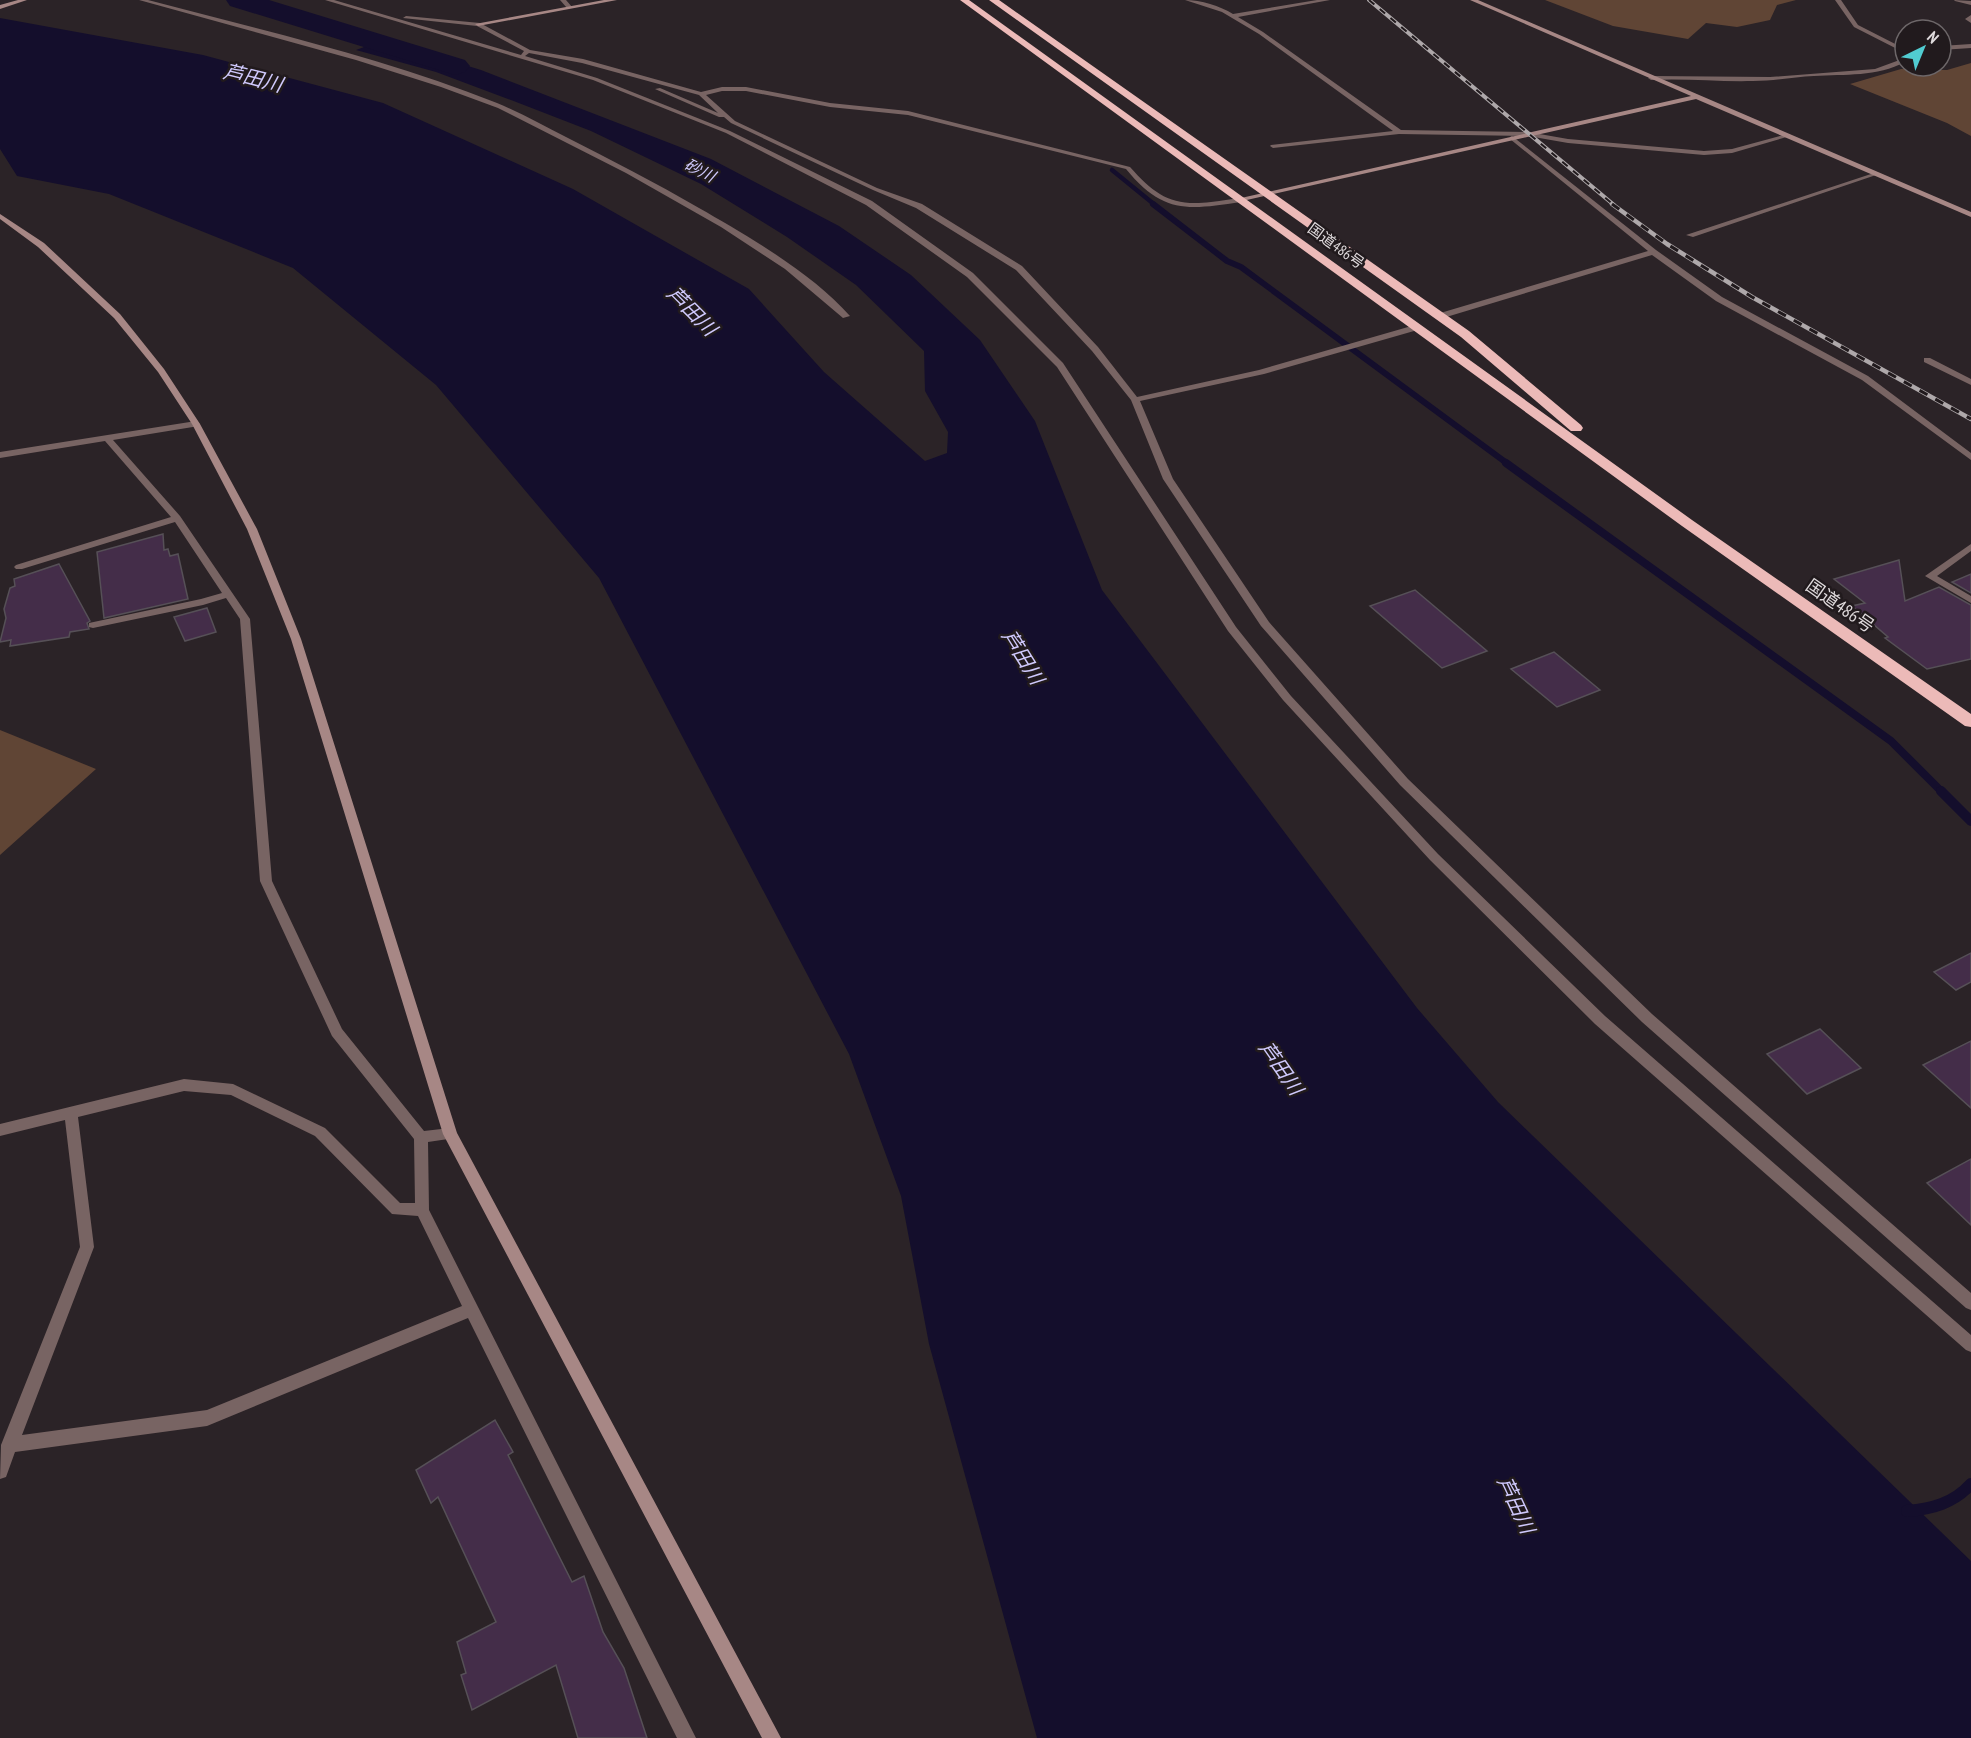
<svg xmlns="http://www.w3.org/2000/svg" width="1971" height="1738" font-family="'PT Sans Narrow','Noto Sans JP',sans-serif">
  <rect width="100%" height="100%" fill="#2b2327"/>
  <path fill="#604535" d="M1545,0H1796L1777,5L1770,20L1737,27L1706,23L1688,39L1613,26Z
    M1971,63V136L1947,123L1850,84L1901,69L1947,70Z
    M0,730L96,769L0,855Z"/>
  <path fill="#140e2c" d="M0,18L203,55L383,103L573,189L749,289L824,372L925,461L947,453L948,432L925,391L924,351L856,285L787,237L701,184L591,131L511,100L436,72L356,50L383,40L481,70L711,159L839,226L911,275L980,340L1035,421L1102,590L1417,1008L1498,1102L1971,1561V1738H1037L929,1344L901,1196L849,1054L599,578L436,385L293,268L109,194L17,176L0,149Z"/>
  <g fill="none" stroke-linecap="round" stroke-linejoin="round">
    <path stroke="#140e2c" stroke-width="4.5" d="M1112,170L1155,205"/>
    <path stroke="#140e2c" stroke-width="6" d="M1153,204L1227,261L1241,267L1508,464"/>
    <path stroke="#140e2c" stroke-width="8" d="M1506,463L1891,741L1943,793"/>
    <path stroke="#140e2c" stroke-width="10" d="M1941,791L1971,821"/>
    <path stroke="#140e2c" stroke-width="12" d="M1907,1511C1932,1509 1954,1503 1971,1484"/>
    <path fill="#140e2c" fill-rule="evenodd" d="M226,0H269L465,60L470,66L465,72L455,75L445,72L230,6Z"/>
  </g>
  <path fill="#442d49" stroke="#565057" stroke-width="1.5" d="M163,534L164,550L168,549L170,556L178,554L188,599L104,618L97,552Z
    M1899,560L1905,601L1939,587L1971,605V659L1927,669L1885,638L1888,637L1852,606L1865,603L1834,579Z
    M59,564L90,621L87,623L89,629L70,632L69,637L10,646L11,640L0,642L6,618L4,609L10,588L15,586L14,579Z
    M1971,574V593L1952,582Z
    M1415,590L1487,651L1442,668L1370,606Z
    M207,608L216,632L185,641L174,617Z
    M1554,652L1600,690L1557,707L1511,669Z
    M1971,953V982L1956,990L1934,972Z
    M1820,1029L1861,1068L1807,1094L1767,1054Z
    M1971,1041V1108L1923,1065Z
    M1971,1159V1225L1927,1183Z
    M495,1420L513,1452L508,1455L572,1582L584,1576L603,1632L624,1668L647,1738H578L556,1665L472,1710L461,1675L466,1673L457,1642L496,1622L438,1497L431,1503L416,1470Z"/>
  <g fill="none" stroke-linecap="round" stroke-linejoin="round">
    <path fill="#786463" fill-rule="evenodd" d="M139,0H148C265,31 385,58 497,103C521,113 544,126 566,137C611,160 656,183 699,208C748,236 812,273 850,316L843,318L785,269L721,227L626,173L498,108L441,87L356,60Z
      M325,0H334L521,55L524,51L477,26L403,18L406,16L480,23L530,50L583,59L701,92L722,87H746L830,103L908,111L1130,167C1155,195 1172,207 1211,202C1222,201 1233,198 1244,198V202H1241C1187,210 1163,214 1126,169L908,115L830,107L746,91H722L706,95L735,121L877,188L922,204L1022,266L1098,347L1137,397L1259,370L1415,325H1421V329L1264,374L1140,401L1173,479L1269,622L1408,779L1652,1014L1971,1293V1310L1966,1308L1642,1022L1400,785L1261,626L1163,479L1131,400L1092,351L1016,270L916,208L873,190L731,123L724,117H719L655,89L660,88L718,113L699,95L582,63L529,53L525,56L597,78L730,131L872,201L973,273L1063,363L1236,627L1291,696L1438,854L1605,1016L1971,1335V1352L1966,1350L1595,1024L1430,860L1283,700L1228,631L1057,367L967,277L866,205L726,133L593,80Z
      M560,0H566L572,7L567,8Z
      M1185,0C1201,0 1220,6 1233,14L1317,0H1330L1238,17L1263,32L1401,130L1528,132L1568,139L1704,151L1732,149L1787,134L1790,136L1732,153L1704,155L1568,143L1528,136L1399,134L1273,148L1270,146L1271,145L1393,131L1259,34L1222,12Z
      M1835,0H1841L1858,25L1905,49V53L1854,27Z
      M1954,0L1971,1V5L1955,1Z
      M1971,15V23L1965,19Z
      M1971,44V48L1941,50V46Z
      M1905,58V62C1877,77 1845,74 1814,76C1794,77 1774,81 1753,81C1719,82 1685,78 1651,80L1648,78L1651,76L1770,77L1875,69Z
      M1512,136L1656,250L1722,297L1868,376L1971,453V460L1862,380L1716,301L1652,255L1443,318H1437V314L1648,251L1510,139V137Z
      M1874,173L1879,174L1693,237L1686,235Z
      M1924,358H1930L1971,379V385L1924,362Z
      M196,421L200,424L199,426L113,440L180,516L250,619L272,881L342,1029L424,1131L450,1128L455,1130L457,1134L455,1138L428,1142L429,1210L696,1738H677L468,1318L207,1426L15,1452L6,1477L0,1479L1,1445L80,1247L65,1120L0,1136V1124L184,1079L233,1084L325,1128L400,1203H415L414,1139L332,1036L260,881L240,619L226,598L203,605L93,628L89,627V623L201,599L222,593L175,522L22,569H16L14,567L16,565L171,517L105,441L0,458V452ZM184,1091L231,1095L315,1136L392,1214L418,1216L462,1306L207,1410L22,1435L94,1247L78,1117Z
      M1971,544V551L1937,576L1971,596V603L1925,576Z"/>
    <path fill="#a78785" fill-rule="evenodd" d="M18,0H27L0,9V5Z
      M604,0H617L478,26L475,24Z
      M1470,0H1478L1971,212V217L1696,99L1238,202V198H1241L1691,96Z
      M0,214L44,243L120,314L164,369L200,424L257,529L301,639L457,1133L781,1738H762L443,1134L291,639L247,529L192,424L158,372L114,318L38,247L0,219Z"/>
    <path fill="#ecbab8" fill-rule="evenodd" d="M960,0H969L1692,520L1971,714V727L1965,726L1682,526Z
      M989,0H999L1469,331L1581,425L1583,428L1581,431H1571L1461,337Z"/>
    <defs>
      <path id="rail-far1" d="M1369,0L1614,205"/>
      <path id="rail" d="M1612,204L1667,244L1752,297L1971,419"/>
    </defs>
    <use href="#rail-far1" stroke="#aea8aa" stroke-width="4"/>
    <use href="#rail" stroke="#aea8aa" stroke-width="4.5"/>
    <use href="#rail-far1" stroke="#211a1d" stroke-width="2" stroke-dasharray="7" stroke-linecap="butt"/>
    <use href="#rail" stroke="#211a1d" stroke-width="3" stroke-dasharray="9" stroke-linecap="butt"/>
  </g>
  <g text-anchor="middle" stroke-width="5" stroke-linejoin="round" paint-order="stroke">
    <g font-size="15" fill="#dfdadc" stroke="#211a1d">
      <text transform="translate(1336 246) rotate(36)" y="5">国道486号</text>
    </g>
    <g font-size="16" font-style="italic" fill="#cfc9fc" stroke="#211a1d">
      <text transform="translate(700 170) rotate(27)" y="6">砂川</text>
    </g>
    <g font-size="18" fill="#dfdadc" stroke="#211a1d">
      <text transform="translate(1840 606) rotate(35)" y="6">国道486号</text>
    </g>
    <g font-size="20" font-style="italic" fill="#cfc9fc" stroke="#211a1d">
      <text transform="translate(253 78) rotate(14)" y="7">芦田川</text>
      <text transform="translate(692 311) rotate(45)" y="7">芦田川</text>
      <text transform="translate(1023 657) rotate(58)" y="7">芦田川</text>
      <text transform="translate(1281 1068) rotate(55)" y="7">芦田川</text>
      <text transform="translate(1516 1505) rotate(65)" y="7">芦田川</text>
    </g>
  </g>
  <g transform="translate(1923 48) rotate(43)"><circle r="28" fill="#211a1d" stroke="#6d6769" stroke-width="1.5"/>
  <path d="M0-4.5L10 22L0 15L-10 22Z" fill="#51ccd1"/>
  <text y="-9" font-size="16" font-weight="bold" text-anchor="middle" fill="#dfdadc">N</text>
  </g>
</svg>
